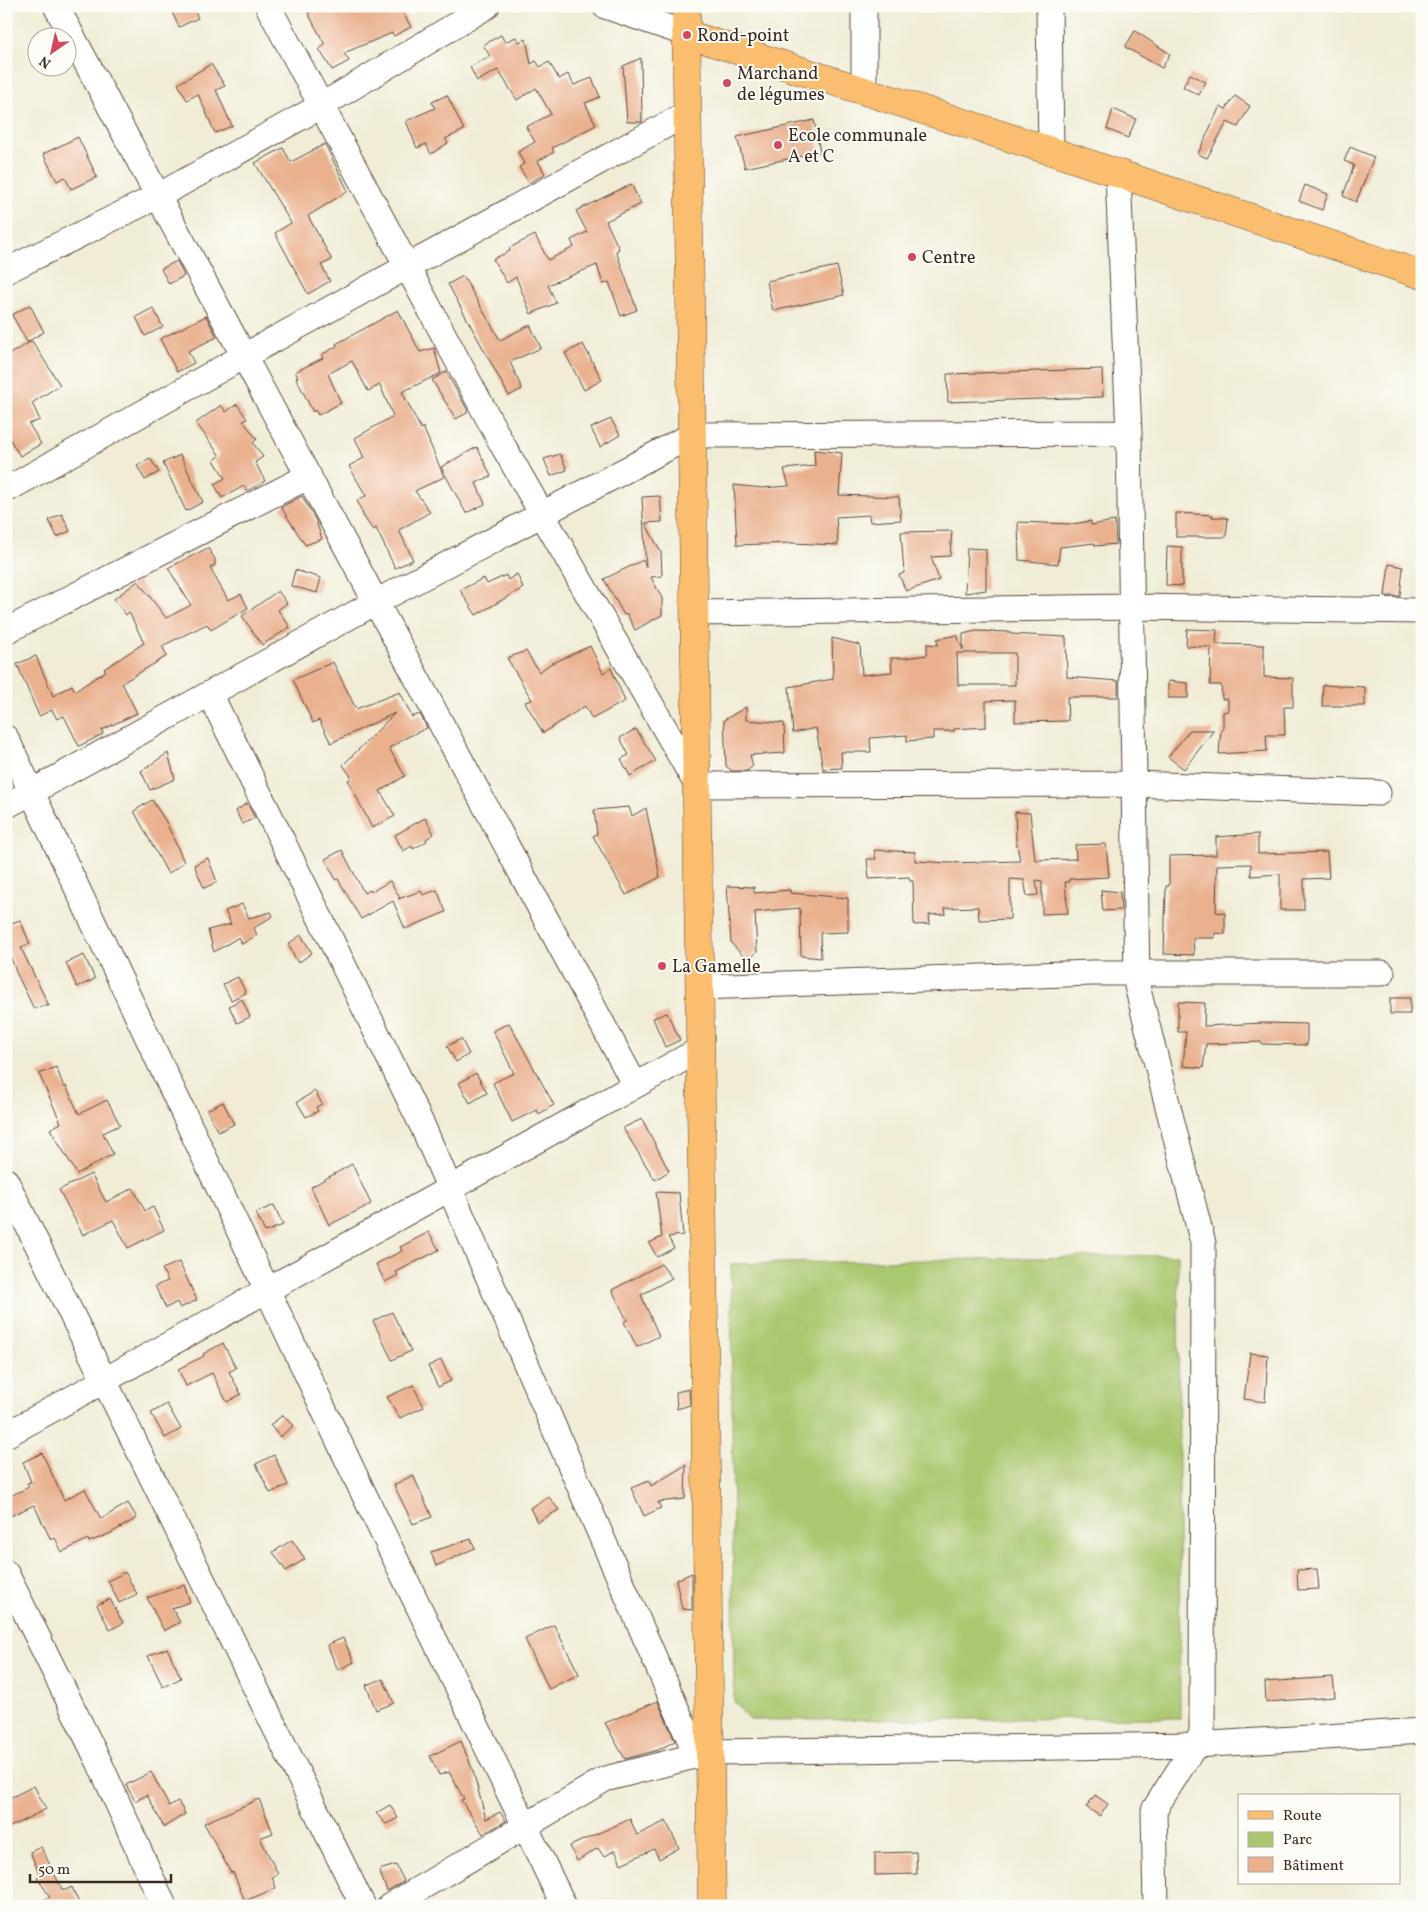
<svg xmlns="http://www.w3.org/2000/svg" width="1428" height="1912" font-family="Vollkorn,serif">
  <rect width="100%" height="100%" fill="#fdfcf7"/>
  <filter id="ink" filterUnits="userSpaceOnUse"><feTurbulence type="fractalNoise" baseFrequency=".02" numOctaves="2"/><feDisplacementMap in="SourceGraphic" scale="10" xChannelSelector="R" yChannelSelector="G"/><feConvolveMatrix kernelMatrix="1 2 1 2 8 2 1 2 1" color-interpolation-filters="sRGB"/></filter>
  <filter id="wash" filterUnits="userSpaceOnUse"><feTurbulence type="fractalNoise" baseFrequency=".0096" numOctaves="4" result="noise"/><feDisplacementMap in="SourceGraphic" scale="20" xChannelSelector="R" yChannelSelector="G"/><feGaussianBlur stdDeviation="1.12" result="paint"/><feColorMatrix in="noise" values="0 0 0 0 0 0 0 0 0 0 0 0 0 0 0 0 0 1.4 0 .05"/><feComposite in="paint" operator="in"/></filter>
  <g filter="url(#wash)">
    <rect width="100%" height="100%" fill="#f0ecd6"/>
    <path fill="#aac86f" stroke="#727946" d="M1178,1255L1180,1718L749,1720L734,1701L731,1264Z"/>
    <g id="blocks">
      <path fill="#eab18f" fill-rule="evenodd" d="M169,6H192L198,18L179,27Z
        M322,6H399L411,27L394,36L392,33L344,53L349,61L332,70L319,49L325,45L308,13Z
        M1135,31L1170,54L1162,68L1125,47Z
        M501,35L505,42L516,37L518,42L526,39L531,64L536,61L540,67L549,62L559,79L568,74L574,85L592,78L600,97L585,103L596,125L552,148L554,152L538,161L545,174L529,183L519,167L524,164L518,152L535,142L526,127L551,114L536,88L517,100L498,70L477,81L470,67L490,56L483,45Z
        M641,58L642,122H627L623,66Z
        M211,64L225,86L216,90L232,126L215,133L198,94L187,100L178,84Z
        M1190,74L1206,82L1199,95L1183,87Z
        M447,95L464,130L445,139L448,143L431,154L426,144L417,148L406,121L435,108L432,102Z
        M1235,96L1250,106L1238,127L1227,122L1207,158L1198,154L1220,106L1226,109Z
        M1113,109L1136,119L1128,138L1107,129Z
        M814,120L820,152L745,168L737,137Z
        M78,137L97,177L71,189L65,177L57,181L43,154Z
        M325,144L348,191L308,216L332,260L321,265L330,281L308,294L275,233L291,223L255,163L283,148L291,162Z
        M1350,147L1374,157L1356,202L1343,196L1354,165L1344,161Z
        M631,184L641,204L606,221L619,249L616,251L637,310L621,316L609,282L603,284L597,265L548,285L556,303L531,314L516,277L507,283L493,259L510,251L509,248L535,235L548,260L574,247L571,240L587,232L576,211Z
        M1305,185L1328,194L1322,210L1299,201Z
        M177,261L184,276L169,284L161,269Z
        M837,266L844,295L773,311L767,281Z
        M463,276L500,340L530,325L541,348L510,362L522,389L509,396L448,284Z
        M30,305L44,332L27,342L12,315Z
        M153,308L163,327L145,336L136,317Z
        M398,310L420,352L434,348L441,373L402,392L421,429L423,427L444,477L415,491L430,512L399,530L413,560L395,568L376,528L373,530L364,517L357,500L366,496L349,466L364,458L355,438L393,416L380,385L368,391L352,361L328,374L341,403L318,415L315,410L313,412L296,378L298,377L295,372L323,358L321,355L337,346L336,344Z
        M206,316L217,337L188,351L194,363L177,372L160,339Z
        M32,341L60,385L32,403L40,420L29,424L41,444L20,456L6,433V356Z
        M583,344L602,380L584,390L565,353Z
        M1102,369L1103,397L948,402L947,374Z
        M446,372L467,409V413L456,419L432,380Z
        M237,404L247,419L243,421L257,439L253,443L263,457L255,462L265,481L247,491L244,486L222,498L214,484L225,478L214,460L220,456L196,423L221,405L226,412Z
        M611,419L620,435L600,447L591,428Z
        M477,447L491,476L476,483L485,504L466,513L441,467Z
        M814,450L842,453L839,495L899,497L901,520L870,522L869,515L836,517L838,545L791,543L737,545L734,485L762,488L789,486L784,469L815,466Z
        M560,454L567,470L551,476L544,459Z
        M180,455L203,502L186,511L163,463Z
        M150,458L159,472L145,480L137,466Z
        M302,496L316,521L322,539L305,545L281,507Z
        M660,496L662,522L645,523L661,552L662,576L651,577L662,598V615L635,630L627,614L624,615L604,579L643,560L646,568L642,497Z
        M1176,513L1213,515L1212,517L1228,518L1226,537H1176Z
        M62,514L70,531L57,537L49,520Z
        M1091,521V525L1115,521L1116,544L1095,546V543L1060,547L1058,564L1019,560L1018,522L1072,524Z
        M952,531L950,556L931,557L939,580L906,591L899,575L904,573L901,532Z
        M1167,546L1182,547V586L1166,585Z
        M208,548L215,559V565L210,568L228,600L241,594L248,608L211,630L207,624L162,646L167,656L122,683L137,713L102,730L103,734L79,746L64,716L57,719L52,710L39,716L17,664L36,656L53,696L72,685L75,691L106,671L104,669L144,643L129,612L126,615L114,599L138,581L166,618L191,605L168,568Z
        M967,548L986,549V590L965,593Z
        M1389,564L1403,567L1400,596H1385Z
        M295,570L321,578L317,593L291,586Z
        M517,574L523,588L476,615L460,590L484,578L487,584L506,575L508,580Z
        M278,591L287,603L278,610L290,627L262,645L242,616Z
        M1187,629L1217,630L1216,644L1264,645V677L1293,678V707H1284L1285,735H1266L1267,751L1219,754L1221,730H1223V712L1228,711V699H1222L1221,685H1210L1211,647L1186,646Z
        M976,631L1010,632V634L1066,637L1067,677L1118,681V697H1067L1068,721L1015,722V700L986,701V727L954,729V731H933V739L907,741V735L870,738L871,752H841L842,768L823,769L816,728L793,733L789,687L833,679L832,638L860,645L862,675L892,672L891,658H905L927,655V644L938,645L937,639L957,635L963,650V634ZM957,653H1015V685H958Z
        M590,646L603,673L611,668L625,701L592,719L585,706L543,733L525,702L532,700L507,658L526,651L539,672L553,662V663Z
        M333,662L356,709L400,692L412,717L420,714L427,728L399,741L400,742L389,748L405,776L380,791L395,816L372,828L348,780L352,778L343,765L395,713L331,743L319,720L313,723L293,680Z
        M1168,681L1188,683V698H1168Z
        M1323,685L1365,687V706H1322Z
        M746,707V720L784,723L785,753L750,755L753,766L747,771H732L726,766L724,720Z
        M636,729L656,761L630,776L621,759L629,755L620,738Z
        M1190,730H1214L1184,769L1168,757Z
        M168,753L175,779L150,790L141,771Z
        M152,800L166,822L184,862L168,874L134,811Z
        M247,803L255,818L242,824L236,811Z
        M629,807L632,816L646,808L660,877L626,895L593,836L597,834L594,810Z
        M1015,812L1030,813L1035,860L1076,859L1075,845L1106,844L1109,877L1069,879V882H1065L1068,913L1042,914V881L1036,880L1038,895L1027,896L1024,880L1010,879V919L979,920L978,907L945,908L946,914L929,915L930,924L914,925L913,881H910L909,877L869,879L867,859H876L874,850L915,852V861L949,863L1020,861L1016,839Z
        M425,818L434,834L426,839L427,841L413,849L412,846L403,851L395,835Z
        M1258,834V854L1327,852L1329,878L1304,879V910H1280V874L1251,876V864L1217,865L1216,912L1225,913V934L1215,933V938H1193L1194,955L1164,954L1166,886H1169V856L1216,855V837Z
        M342,850L364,893L370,890L371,892L390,881L400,898L398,899L421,891L423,895L437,890L446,912L405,929L393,901L361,919L338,879L336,880L325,859Z
        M208,858L217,882L204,888L194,865Z
        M727,886L754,887V893L790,890V893L848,898V932L820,933L821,958L801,956L800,908L755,912L757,952L748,961L731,943Z
        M1101,890L1120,892L1121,910L1103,911Z
        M242,904L249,918L271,912L273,916L254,928L257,935L242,944L239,937L214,952L208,930L231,924L225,911Z
        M20,920L30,944L21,948L49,1006H42L34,1009L16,972L9,952L6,954V925Z
        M301,935L312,953L298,963L288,944Z
        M84,955L95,979L77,987L66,963Z
        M238,977L246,993L231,1000L223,984Z
        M1390,998H1410V1014H1390Z
        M242,999L250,1017L237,1023L229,1006Z
        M1178,1002L1205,1003L1204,1026L1263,1023L1307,1024V1045L1262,1044V1042L1206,1044L1203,1068L1183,1066L1186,1032H1178Z
        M667,1013L680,1040L665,1047L653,1018Z
        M509,1023L554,1105L539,1114L537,1110L512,1122L493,1083L514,1073L493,1031Z
        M461,1039L469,1054L456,1062L447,1046Z
        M56,1067L64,1087L66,1086L79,1114L107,1100L120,1125L103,1133L113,1154L77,1174L50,1129L61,1123L39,1074Z
        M476,1073L487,1093L470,1103L459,1083Z
        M315,1091L322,1104L316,1107L318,1111L306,1117L297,1102Z
        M223,1102L234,1124L218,1132L207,1110Z
        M642,1119L669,1171L655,1180L623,1128Z
        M352,1164L371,1204L329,1225L311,1187Z
        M91,1174L106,1202L133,1188L145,1211L153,1207L164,1230L128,1248L113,1220L83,1235L59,1190Z
        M656,1192L679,1193L683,1235L668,1237L674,1248L657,1257L649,1243L662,1237Z
        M274,1205L283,1225L265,1232L256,1213Z
        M429,1232L439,1250L396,1272L398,1275L385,1282L376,1264L402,1251L400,1247Z
        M179,1262L197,1300L180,1308L177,1302L166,1308L155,1286L168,1281L162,1269Z
        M661,1264L672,1278L641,1295L659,1336L637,1347L624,1322L627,1320L612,1290Z
        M392,1312L411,1351L392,1360L373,1321Z
        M223,1343L236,1368L229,1372L241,1394L227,1402L212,1373L186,1386L178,1369L204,1356L203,1354Z
        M1250,1353L1268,1355L1265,1402L1244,1399Z
        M441,1360L451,1381L438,1387L428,1366Z
        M413,1385L424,1407L400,1418L387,1397Z
        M689,1389L690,1405L677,1409L676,1392Z
        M167,1404L181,1429L165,1438L151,1413Z
        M283,1415L293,1426L280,1437L270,1425Z
        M42,1453L64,1500L85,1489L101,1519L128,1503L137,1518L111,1533L89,1542L88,1539L62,1552L55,1538L51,1540L34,1505L6,1518V1498L29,1487L27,1483L31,1482L23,1462Z
        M274,1455L288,1485L270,1493L256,1464Z
        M686,1465L685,1499L658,1502L661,1508L644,1516L631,1488L649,1481L651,1486Z
        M413,1475L432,1517L413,1524L394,1485Z
        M549,1497L559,1510L537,1522L530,1508Z
        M471,1539L475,1548L436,1566L431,1552Z
        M292,1540L305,1559L286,1571L273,1552Z
        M1317,1569L1319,1589L1298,1590L1297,1570Z
        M125,1572L137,1594L119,1603L108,1581Z
        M692,1573V1610L682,1609L676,1580Z
        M184,1585L190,1602L172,1608L180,1622L164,1631L147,1598Z
        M110,1599L123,1623L110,1630L97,1605Z
        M554,1625L579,1674L549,1689L525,1639Z
        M343,1638L354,1662L338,1670L327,1645Z
        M167,1648L181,1678L163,1687L148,1656Z
        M1333,1677L1335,1697L1266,1702L1265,1682Z
        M383,1679L394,1703L376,1710L366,1685Z
        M658,1701L675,1741L658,1750L625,1759L605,1723Z
        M461,1741L473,1771L486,1819L500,1812L506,1821L483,1834L461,1800L464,1799L449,1772L439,1775L430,1756Z
        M151,1772L169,1806L178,1801L185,1814L164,1827L147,1795L135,1801L126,1785Z
        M34,1786L46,1809L6,1829V1800Z
        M1095,1795L1108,1804L1100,1816L1086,1807Z
        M259,1799L273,1833L260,1838L278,1874L272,1877L276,1888L245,1901L233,1872L231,1873L204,1823Z
        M390,1805L398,1818L386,1824L376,1813Z
        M630,1819L637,1835L666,1821L679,1848L659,1859L654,1849L621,1864L615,1850L604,1857L598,1848L577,1861L570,1846Z
        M41,1847L63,1891L72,1887L80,1906H29L50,1897L37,1877L40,1875L30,1852Z
        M916,1852L917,1874L875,1875V1853Z
        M396,1865L404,1881L387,1891L379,1870Z"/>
    </g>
  </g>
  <g filter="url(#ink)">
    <use href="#blocks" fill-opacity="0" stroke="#56473a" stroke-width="1"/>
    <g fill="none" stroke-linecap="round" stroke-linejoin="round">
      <defs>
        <path id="minor" d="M56,6L635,1085
          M268,6L502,444L697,785L1134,784L1378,793
          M605,6L687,34
          M1049,6L1051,151
          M864,91V6
          M1118,174L1129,433L1137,986L1203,1243L1202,1734L1154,1810L1156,1906
          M6,271L158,196L321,106L487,6
          M6,490L244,356L688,113
          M695,613L1132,607L1422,611
          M6,631L309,476
          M210,694L423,1127L697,1756
          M6,738L358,1482L564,1906
          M6,806L376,602L692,435L1129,433
          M700,987L1092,973H1382
          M6,1181L363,1906
          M6,1435L701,1049
          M6,1573L99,1762L164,1906
          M390,1906L605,1779L710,1752L1195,1745L1422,1731"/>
        <path id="major" d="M686,6L712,1906
          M687,34L1051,151L1422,275"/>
      </defs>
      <use href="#minor" stroke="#56473a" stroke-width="27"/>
      <use href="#major" stroke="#56473a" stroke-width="29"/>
      <use href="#minor" stroke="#fff" stroke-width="25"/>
      <use href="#major" stroke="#fabe6e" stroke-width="28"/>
    </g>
  </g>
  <g fill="#d1495b" stroke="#fdfcf7" stroke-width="2">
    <circle cx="687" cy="35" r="5"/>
    <circle cx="727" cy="83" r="5"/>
    <circle cx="778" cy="145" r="5"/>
    <circle cx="912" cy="257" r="5"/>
    <circle cx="662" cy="966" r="5"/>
  </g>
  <g text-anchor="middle" stroke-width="4" stroke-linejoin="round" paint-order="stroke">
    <g font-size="18" fill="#3b2a1e" stroke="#fdfcf7" text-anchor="start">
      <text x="697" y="41">Rond-point</text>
      <text x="737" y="79">Marchand<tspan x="737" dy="21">de légumes</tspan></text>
      <text x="788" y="141">Ecole communale<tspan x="788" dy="21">A et C</tspan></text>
      <text x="922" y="263">Centre</text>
      <text x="672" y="972">La Gamelle</text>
    </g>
  </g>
  <rect width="1428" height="1912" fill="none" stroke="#fdfcf7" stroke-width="25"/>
  <rect x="1238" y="1794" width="162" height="90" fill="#fdfcf7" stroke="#afa8a0"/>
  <rect x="1248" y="1811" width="25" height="8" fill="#fabe6e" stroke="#afa8a0"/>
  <text x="1283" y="1820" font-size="15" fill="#3b2a1e">Route</text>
  <rect x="1248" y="1832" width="25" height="15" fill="#aac86f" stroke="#afa8a0"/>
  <text x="1283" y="1844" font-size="15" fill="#3b2a1e">Parc</text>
  <rect x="1248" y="1857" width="25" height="15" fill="#eab18f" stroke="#afa8a0"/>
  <text x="1283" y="1870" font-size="15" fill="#3b2a1e">Bâtiment</text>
  <g transform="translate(52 52) rotate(214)"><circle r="24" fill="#fdfcf7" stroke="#afa8a0"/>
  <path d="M0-4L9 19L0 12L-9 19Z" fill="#d1495b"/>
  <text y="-8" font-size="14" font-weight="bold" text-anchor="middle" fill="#3b2a1e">N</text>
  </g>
  <path d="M30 1874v8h141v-8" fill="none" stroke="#3b2a1e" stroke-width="2.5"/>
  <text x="38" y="1874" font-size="15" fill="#3b2a1e" stroke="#fdfcf7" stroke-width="4" paint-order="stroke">50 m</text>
</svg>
